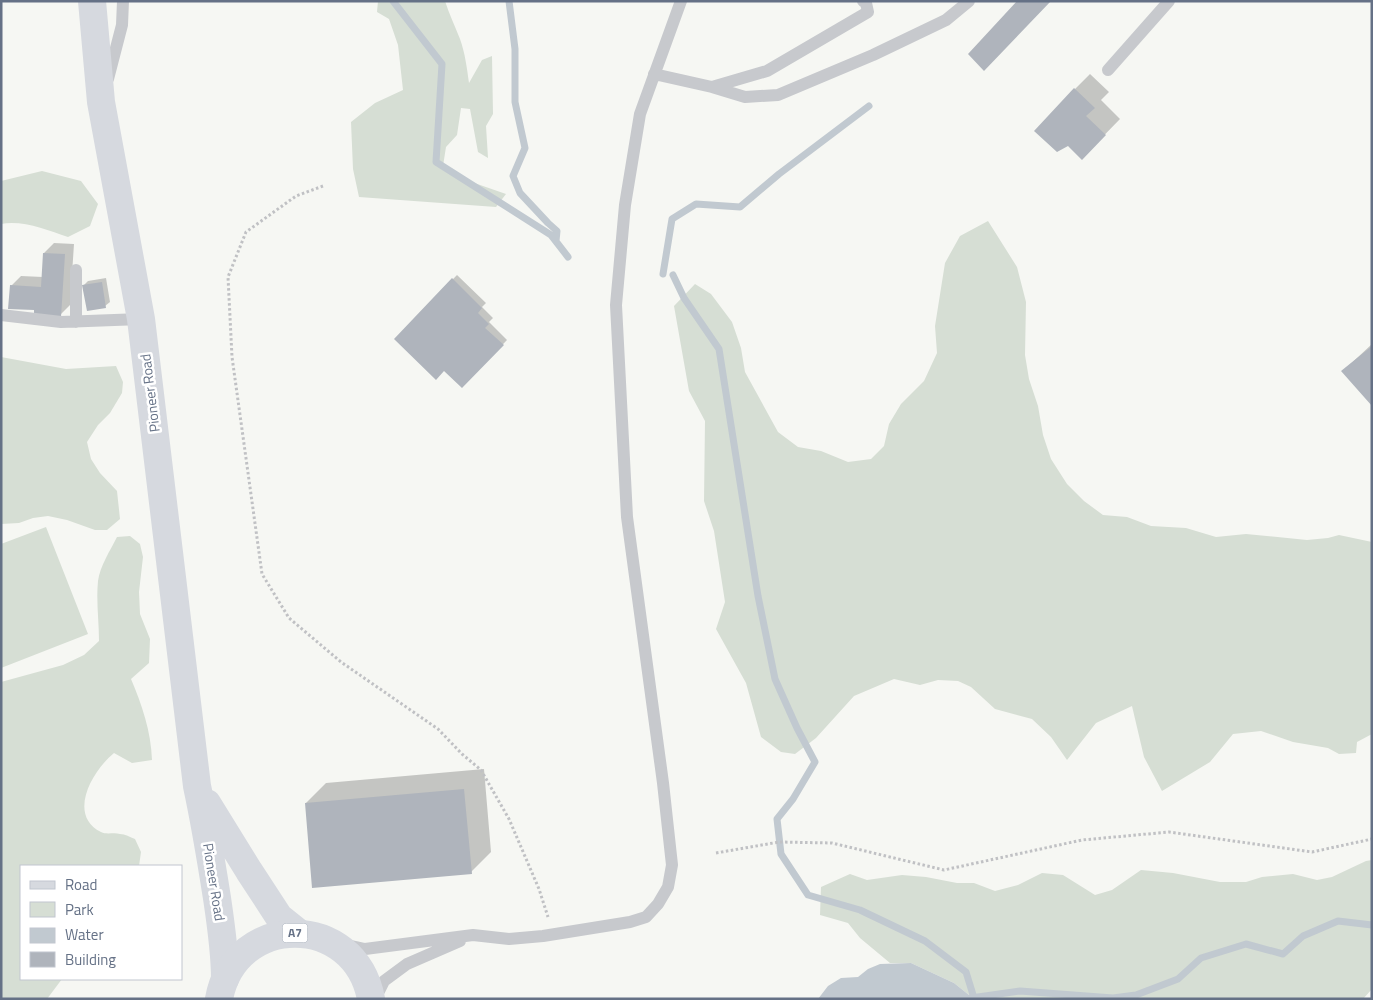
<svg xmlns="http://www.w3.org/2000/svg" width="1373" height="1000" font-family="'Titillium Web',sans-serif">
  <rect width="100%" height="100%" fill="#f6f7f3"/>
  <path fill="#d6ded4" d="M378,1H445C449,14 455,26 460,39C465,53 467,68 469,83L482,60L492,56L493,114L486,126L488,158L478,152L470,109L461,108L457,135L446,147L443,166L460,178L506,194L496,207L359,197L353,169L351,122L375,103L403,90L398,45L389,19L377,12Z
    M42,171L81,181L98,204L90,226L68,237C47,230 23,220 1,224V181Z
    M988,221L1017,267L1026,302L1025,355L1029,379L1038,406L1043,435L1051,459L1067,484L1084,501L1103,515L1127,517L1151,526L1186,528L1216,537L1246,534L1307,540L1328,538L1339,535L1372,542V734L1357,742L1356,753L1339,754L1328,748L1293,742L1261,731L1233,734L1210,762L1162,791L1144,757L1132,706L1096,723L1067,760L1051,737L1032,719L995,709L971,687L958,681L938,680L920,685L894,679L854,696L816,738L795,754L781,752L761,737L746,683L716,629L725,602L714,531L704,501L705,421L689,391L674,306L695,284L711,294L732,322L741,348L745,372L778,432L798,447L821,451L848,462L871,459L884,446L889,424L901,404L924,381L937,353L935,326L945,263L960,236Z
    M1,357L66,369L116,366L123,382L122,393L110,413L98,425L87,442L91,459L100,473L117,491L120,519L107,530H95L67,520L48,516L33,518L19,523L1,524Z
    M46,527L88,634L1,668V544Z
    M130,536L140,544L143,557L139,592L140,614L150,639L149,663L131,679C142,705 151,731 152,760L132,763L114,753C92,771 67,815 101,832C107,835 114,832 120,834C125,834 130,837 135,839L141,852L139,866H21V979H62L47,999H1V682L63,665L84,655L99,641C99,621 96,601 98,581C100,566 110,551 117,537Z
    M1372,860V989L1363,999H974L954,983L911,963H890L860,938L848,923L820,915L821,887L850,874L867,880L902,875L926,877L957,883H974L995,891L1018,885L1042,873L1063,875L1095,895L1112,890L1141,870L1173,873L1220,882H1246L1262,877L1293,874L1317,880L1332,877L1366,861Z"/>
  <path fill="#c1c9d0" d="M911,963L954,983L974,999H818L828,986L841,978L858,977L868,969L880,964Z"/>
  <path fill="#0003" d="M1090,74L1109,92L1101,100L1120,119L1082,158L1075,89Z
    M54,243L74,244L70,305L60,315L36,309L11,286L21,276L43,277L44,253Z
    M457,275L486,303L482,307L493,318L489,322L507,340L462,387L444,370L395,339Z
    M106,278L110,302L105,306L84,285L88,281Z
    M1372,344V404L1343,371Z
    M484,769L491,852L471,872L306,803L326,783Z"/>
  <g fill="none" stroke-linecap="round" stroke-linejoin="round">
    <path stroke="#c1c9d0" stroke-width="7" d="M393,1L442,64L436,162L551,235L568,257
      M509,1L515,49V102L525,148L513,176L520,193L548,223L557,231L556,241
      M663,274L672,219L696,204L740,207L779,174L869,106
      M673,275L684,298L719,349L758,596L775,679L797,728L815,762L793,799L777,819L781,854L808,895L860,910L925,941L966,972L974,998
      M971,998L1020,991L1113,998L1136,995L1178,979L1201,958L1246,944L1283,954L1303,936L1338,921L1372,925"/>
  </g>
  <path fill="#afb4bc" d="M1017,1H1051L984,71L968,54Z
    M1074,88L1095,108L1086,116L1106,135L1082,160L1068,146L1057,152L1034,131Z
    M43,253L65,254L61,317L34,315V310L8,309L10,285L41,287Z
    M452,278L482,308L478,313L489,324L485,328L504,345L462,388L444,371L436,380L394,339Z
    M102,282L106,308L87,311L82,285Z
    M1372,346V406L1341,371Z
    M464,789L472,874L312,888L305,803Z"/>
  <g fill="none" stroke-linecap="round" stroke-linejoin="round">
    <path stroke="#c0c1c4" stroke-width="3" stroke-dasharray="2.5 2.5" stroke-linecap="butt" d="M323,186L296,196L246,232L228,277L232,357L262,574L289,618L341,662L438,729L462,754L481,770L509,819L539,889L548,917
      M716,853L779,842L832,843L944,870L1082,840L1169,832L1312,852L1372,839"/>
    <path stroke="#c7c9cd" stroke-width="12" d="M1108,70L1169,1
      M654,74L712,87L745,97L778,95L873,55L946,20L969,1
      M108,79L122,25L123,1
      M712,87L767,71L868,12L866,3L863,1
      M1,315L61,322L141,319
      M76,322V270
      M342,944L365,949L473,935L509,939L543,936L630,922L646,917L658,904L668,887L672,865L663,783L627,517L616,305L625,205L640,114L681,1
      M375,999L384,981L407,964L460,941"/>
    <path stroke="#d6d9df" stroke-width="28" d="M92,1L101,102L141,319L197,786C205,823 211,860 217,898C221,925 225,951 225,979
      M207,803L249,871L279,917L299,933"/>
    <path stroke="#d6d9df" stroke-width="28" d="M219,999C235,912 355,912 371,999"/>
  </g>
  <g text-anchor="middle" stroke-width="5" stroke-linejoin="round" paint-order="stroke">
    <rect fill="#fff" stroke="#939caa" stroke-width="1" x="282.5" y="923.5" width="25" height="19" rx="4"/>
    <g font-size="12" font-weight="bold" fill="#657186">
      <text x="295" y="937">A7</text>
    </g>
    <g font-size="14" fill="#657186" stroke="#fff">
      <text transform="translate(150 393) rotate(-97)" y="5">Pioneer Road</text>
      <text transform="translate(214 882) rotate(81)" y="5">Pioneer Road</text>
    </g>
  </g>
  <rect width="1373" height="1000" fill="none" stroke="#657186" stroke-width="5"/>
  <rect x="20" y="865" width="162" height="115" fill="#ffffff" stroke="#c1c6cf"/>
  <rect x="30" y="881" width="25" height="8" fill="#d6d9df" stroke="#c1c6cf"/>
  <text x="65" y="890" font-size="15" fill="#657186">Road</text>
  <rect x="30" y="902" width="25" height="15" fill="#d6ded4" stroke="#c1c6cf"/>
  <text x="65" y="915" font-size="15" fill="#657186">Park</text>
  <rect x="30" y="928" width="25" height="15" fill="#c1c9d0" stroke="#c1c6cf"/>
  <text x="65" y="940" font-size="15" fill="#657186">Water</text>
  <rect x="30" y="952" width="25" height="15" fill="#afb4bc" stroke="#c1c6cf"/>
  <text x="65" y="965" font-size="15" fill="#657186">Building</text>
</svg>
